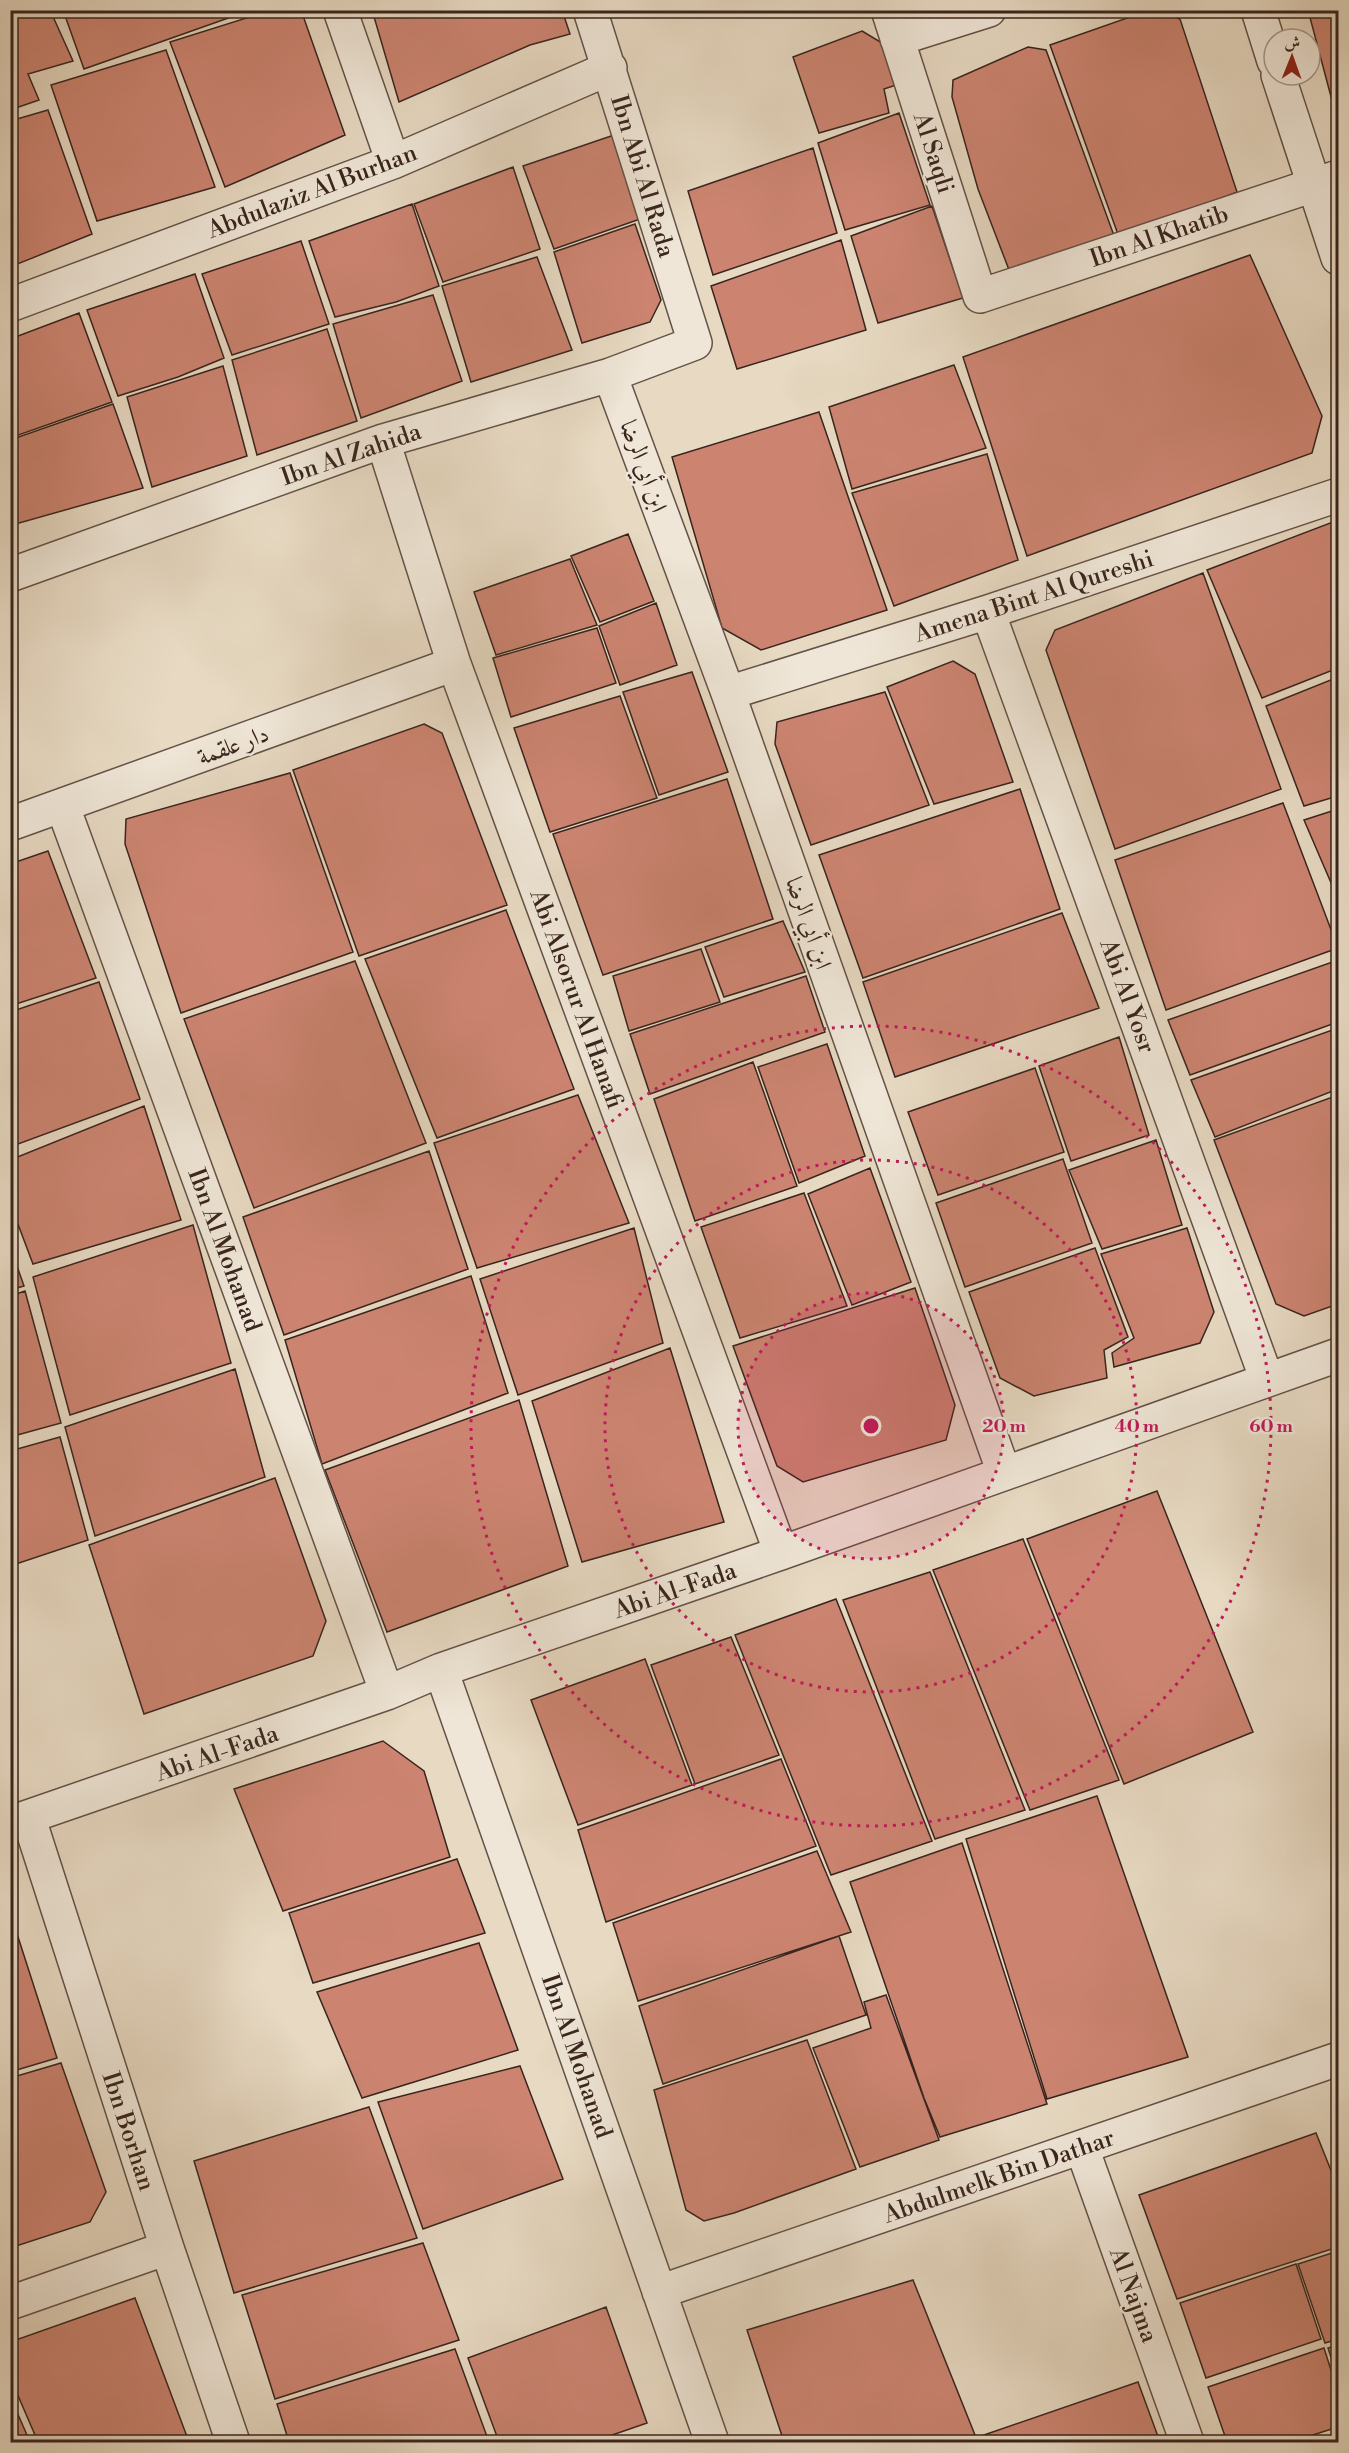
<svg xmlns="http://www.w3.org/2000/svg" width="1349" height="2453" font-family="'Libre Bodoni',Amiri,serif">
  <rect width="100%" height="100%" fill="#e7d9c2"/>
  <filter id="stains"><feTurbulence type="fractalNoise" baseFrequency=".00333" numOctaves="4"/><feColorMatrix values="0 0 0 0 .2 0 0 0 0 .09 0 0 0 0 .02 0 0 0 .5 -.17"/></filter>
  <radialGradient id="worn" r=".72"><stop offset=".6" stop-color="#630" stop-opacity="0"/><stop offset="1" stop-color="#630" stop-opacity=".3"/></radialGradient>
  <path fill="#cc8471" stroke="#39251e" stroke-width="1.5" d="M11,10H50L73,61L28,74L39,100L10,110Z
    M63,10H251L84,69Z
    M272,10H301L345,135L225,187L170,42Z
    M372,10H562L570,34L530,45L399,102Z
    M1150,10L1180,19L1237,192L1120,240L1050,45Z
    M1308,10H1338V123Z
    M862,31L887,46L899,84L884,89L889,113L819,133L793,57Z
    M1028,47L1046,50L1116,241L1011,275L978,189L952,97L953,80Z
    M166,50L215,187L97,221L51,85Z
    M48,110L92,234L10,267V121Z
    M899,113L930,205L845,230L818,143Z
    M617,134L643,218L554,249L523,166Z
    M813,148L837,233L713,275L688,191Z
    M513,167L540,249L443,282L414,204Z
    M412,204L439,286L396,302L335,317L309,241Z
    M932,206L963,298L878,323L851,236Z
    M635,224L661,300L650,322L582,343L554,252Z
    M841,240L866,330L737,369L711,286Z
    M301,241L329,324L232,355L202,274Z
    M1250,255L1322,416L1312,453L1027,556L963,357Z
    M537,257L572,350L471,382L442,286Z
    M195,274L224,358L178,377L118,396L87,310Z
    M433,295L462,381L361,418L333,324Z
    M79,313L112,402L10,438V339Z
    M327,329L357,421L257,455L232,360Z
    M954,365L986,448L852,489L829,407Z
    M223,366L247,456L152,487L127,397Z
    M113,404L143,488L12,525L10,440Z
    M819,412L887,610L761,650L722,628L672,457Z
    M987,454L1018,560L894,606L852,493Z
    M1338,520V668L1262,698L1207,570Z
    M628,534L654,601L600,622L571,556Z
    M570,559L597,625L496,655L474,592Z
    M1203,573L1281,789L1115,849L1046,650L1055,630Z
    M656,603L677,665L620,685L599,626Z
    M597,628L616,683L511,717L493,658Z
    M953,661L975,674L1013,782L934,804L887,687Z
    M692,672L728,772L659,795L623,692Z
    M1338,677V796L1304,806L1266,706Z
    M885,692L929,805L811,845L775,744L777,722Z
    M620,696L657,798L550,832L514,728Z
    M424,724L442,733L507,905L359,956L293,770Z
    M290,773L353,952L181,1013L125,844L126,819Z
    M727,779L773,919L603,975L553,834Z
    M1020,789L1060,909L863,978L819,855Z
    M1283,803L1338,948L1166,1010L1115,860Z
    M1338,809V899L1304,820Z
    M48,851L96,978L10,1006V864Z
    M506,910L574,1089L437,1138L365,959Z
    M1062,913L1099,1008L895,1077L863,982Z
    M783,921L805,972L724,997L705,947Z
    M701,949L720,1002L629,1031L613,976Z
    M1338,960V1022L1190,1075L1168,1020Z
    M355,961L426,1143L254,1208L184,1019Z
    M806,976L825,1032L650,1094L630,1034Z
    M99,982L140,1099L10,1147V1012Z
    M1338,1028V1089L1215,1137L1191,1080Z
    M1119,1037L1149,1135L1071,1161L1039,1066Z
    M827,1044L865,1156L799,1183L758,1067Z
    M753,1062L797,1186L695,1221L654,1099Z
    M1035,1068L1064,1152L938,1195L908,1112Z
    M578,1095L629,1223L477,1268L434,1143Z
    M1338,1095V1304L1304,1316L1276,1304L1214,1140Z
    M144,1106L181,1220L33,1264L10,1203V1160Z
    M1156,1140L1182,1225L1102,1249L1069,1170Z
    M429,1151L468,1269L284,1335L243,1217Z
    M1063,1159L1092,1243L965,1287L936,1203Z
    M870,1168L911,1282L852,1305L808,1194Z
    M804,1193L847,1306L740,1338L701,1227Z
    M193,1225L231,1363L70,1415L33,1277Z
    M634,1228L663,1343L518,1395L480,1279Z
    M1187,1228L1214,1312L1200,1343L1114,1367L1112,1353L1134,1338L1101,1254Z
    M10,1246L24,1286L10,1290Z
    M1095,1248L1128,1337L1104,1350L1107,1378L1034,1396L1000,1378L969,1292Z
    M471,1276L508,1393L322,1464L285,1340Z
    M915,1288L955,1405L946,1440L803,1482L777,1466L733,1346Z
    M25,1291L61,1423L10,1437V1296Z
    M670,1348L724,1522L582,1562L532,1401Z
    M235,1369L265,1477L95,1536L65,1427Z
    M519,1400L568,1566L387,1632L325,1470Z
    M60,1437L88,1540L10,1566V1451Z
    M275,1478L326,1621L313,1656L144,1714L89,1545Z
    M1157,1491L1253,1732L1124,1784L1027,1539Z
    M1023,1539L1119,1780L1030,1810L933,1570Z
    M930,1572L1025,1810L935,1839L843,1600Z
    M836,1599L932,1841L831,1875L735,1635Z
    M731,1637L779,1755L695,1784L651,1665Z
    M645,1659L692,1785L578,1825L531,1700Z
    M383,1741L424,1771L450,1857L283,1911L234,1789Z
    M781,1759L816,1846L606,1922L578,1830Z
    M1097,1796L1188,2057L1047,2099L966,1839Z
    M962,1843L1047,2104L940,2137L924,2098L850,1882Z
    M817,1851L851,1932L638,2001L613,1923Z
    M457,1859L485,1933L313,1983L289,1913Z
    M10,1912L57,2058L10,2072Z
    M839,1936L866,2015L663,2084L639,2006Z
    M479,1943L518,2050L362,2098L317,1992Z
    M886,1995L939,2140L860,2167L813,2048L871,2028L864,2002Z
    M807,2040L856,2169L734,2213L704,2221L686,2210L654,2090Z
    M61,2063L106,2192L90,2222L10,2248V2078Z
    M520,2066L563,2179L423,2229L378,2102Z
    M369,2107L417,2238L234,2293L194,2161Z
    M1316,2133L1338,2188V2247L1177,2299L1139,2195Z
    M423,2243L459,2340L275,2399L242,2295Z
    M1338,2251V2339L1325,2343L1298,2264Z
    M1296,2264L1321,2339L1206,2378L1180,2303Z
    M913,2280L975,2435L953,2442H784L747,2330Z
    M135,2298L189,2442H38L10,2377V2342Z
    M606,2307L647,2423L592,2442H499L468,2358Z
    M1338,2345V2379L1328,2348Z
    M1324,2348L1338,2392V2427L1291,2442H1227L1208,2387Z
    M455,2349L489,2442H289L277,2404Z
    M1138,2382L1160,2442H987L984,2435Z
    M10,2396L30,2442H10Z"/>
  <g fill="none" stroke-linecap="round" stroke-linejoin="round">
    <defs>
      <path id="minor" d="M340,10L393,162
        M888,10L980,296L1338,177
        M1258,10L1274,61
        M897,39L989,10
        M1278,75L1338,258
        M10,305L393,162L610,68
        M610,375L728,693L1004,1473
        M383,441L454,664L781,1553
        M10,575L383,441L610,375L695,343L590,10
        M988,612L1267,1380
        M728,693L988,612L1338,495
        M63,807L387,1693
        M10,824L454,664
        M441,1670L712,2442
        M29,1819L167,2248L233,2442
        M10,1823L387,1693L441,1670L781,1553L1338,1355
        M1082,2148L1187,2442
        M659,2292L1338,2059
        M10,2303L167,2248"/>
    </defs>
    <use href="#minor" stroke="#645247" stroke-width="36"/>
    <use href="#minor" stroke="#efe6d7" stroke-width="33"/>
  </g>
  <circle cx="871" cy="1426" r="133" fill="#c2185b" fill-opacity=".12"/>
  <g fill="none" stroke="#c2185b" stroke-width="3" stroke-dasharray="3 6">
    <circle cx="871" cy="1426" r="133"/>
    <circle cx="871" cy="1426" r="266"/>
    <circle cx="871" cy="1426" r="400"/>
  </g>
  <g text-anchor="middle" stroke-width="5" stroke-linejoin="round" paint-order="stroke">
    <g font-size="24" fill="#39251e" stroke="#efe6d7">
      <text transform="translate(934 153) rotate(72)" y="8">Al Saqli</text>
      <text transform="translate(643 176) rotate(73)" y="8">Ibn Abi Al Rada</text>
      <text transform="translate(312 191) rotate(-21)" y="8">Abdulaziz Al Burhan</text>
      <text transform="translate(1159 236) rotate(-19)" y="8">Ibn Al Khatib</text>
      <text transform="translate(351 454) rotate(-19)" y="8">Ibn Al Zahida</text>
      <text transform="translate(644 466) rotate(70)" y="8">ابن أبي الرضا</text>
      <text transform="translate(1034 596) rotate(-18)" y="8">Amena Bint Al Qureshi</text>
      <text transform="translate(233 745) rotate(-20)" y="8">دار علقمة</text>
      <text transform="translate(809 923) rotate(71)" y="8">ابن أبي الرضا</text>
      <text transform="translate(1128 996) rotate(70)" y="8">Abi Al Yosr</text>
      <text transform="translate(577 999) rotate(70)" y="8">Abi Alsorur Al Hanafi</text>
      <text transform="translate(225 1250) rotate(70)" y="8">Ibn Al Mohanad</text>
      <text transform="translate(675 1590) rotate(-19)" y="8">Abi Al-Fada</text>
      <text transform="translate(217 1753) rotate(-19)" y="8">Abi Al-Fada</text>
      <text transform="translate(577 2056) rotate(71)" y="8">Ibn Al Mohanad</text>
      <text transform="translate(129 2131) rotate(72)" y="8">Ibn Borhan</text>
      <text transform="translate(999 2176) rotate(-19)" y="8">Abdulmelk Bin Dathar</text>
      <text transform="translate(1134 2295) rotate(70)" y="8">Al Najma</text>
    </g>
  </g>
  <circle cx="871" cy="1426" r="9" fill="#c2185b" stroke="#efe6d7" stroke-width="3"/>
  <g font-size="18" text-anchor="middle" font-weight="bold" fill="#c2185b" stroke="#efe6d7" stroke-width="5" stroke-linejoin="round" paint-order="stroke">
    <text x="1004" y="1432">20 m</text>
    <text x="1137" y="1432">40 m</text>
    <text x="1271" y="1432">60 m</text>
  </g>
  <rect width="1349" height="2453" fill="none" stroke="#e7d9c2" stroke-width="36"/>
  <rect x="12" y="12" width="1325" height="2429" fill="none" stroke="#39251e" stroke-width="3"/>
  <rect x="18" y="18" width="1313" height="2417" fill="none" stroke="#39251e" stroke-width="1.5"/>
  <g transform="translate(1292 57) rotate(1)"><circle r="28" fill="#efe6d7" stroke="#a6998d" stroke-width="1.5"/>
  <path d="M0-4.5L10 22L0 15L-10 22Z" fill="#8f2418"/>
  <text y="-9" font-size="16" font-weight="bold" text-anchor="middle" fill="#39251e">ش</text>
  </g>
  <rect width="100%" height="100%" filter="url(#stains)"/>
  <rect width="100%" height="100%" fill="url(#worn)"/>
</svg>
